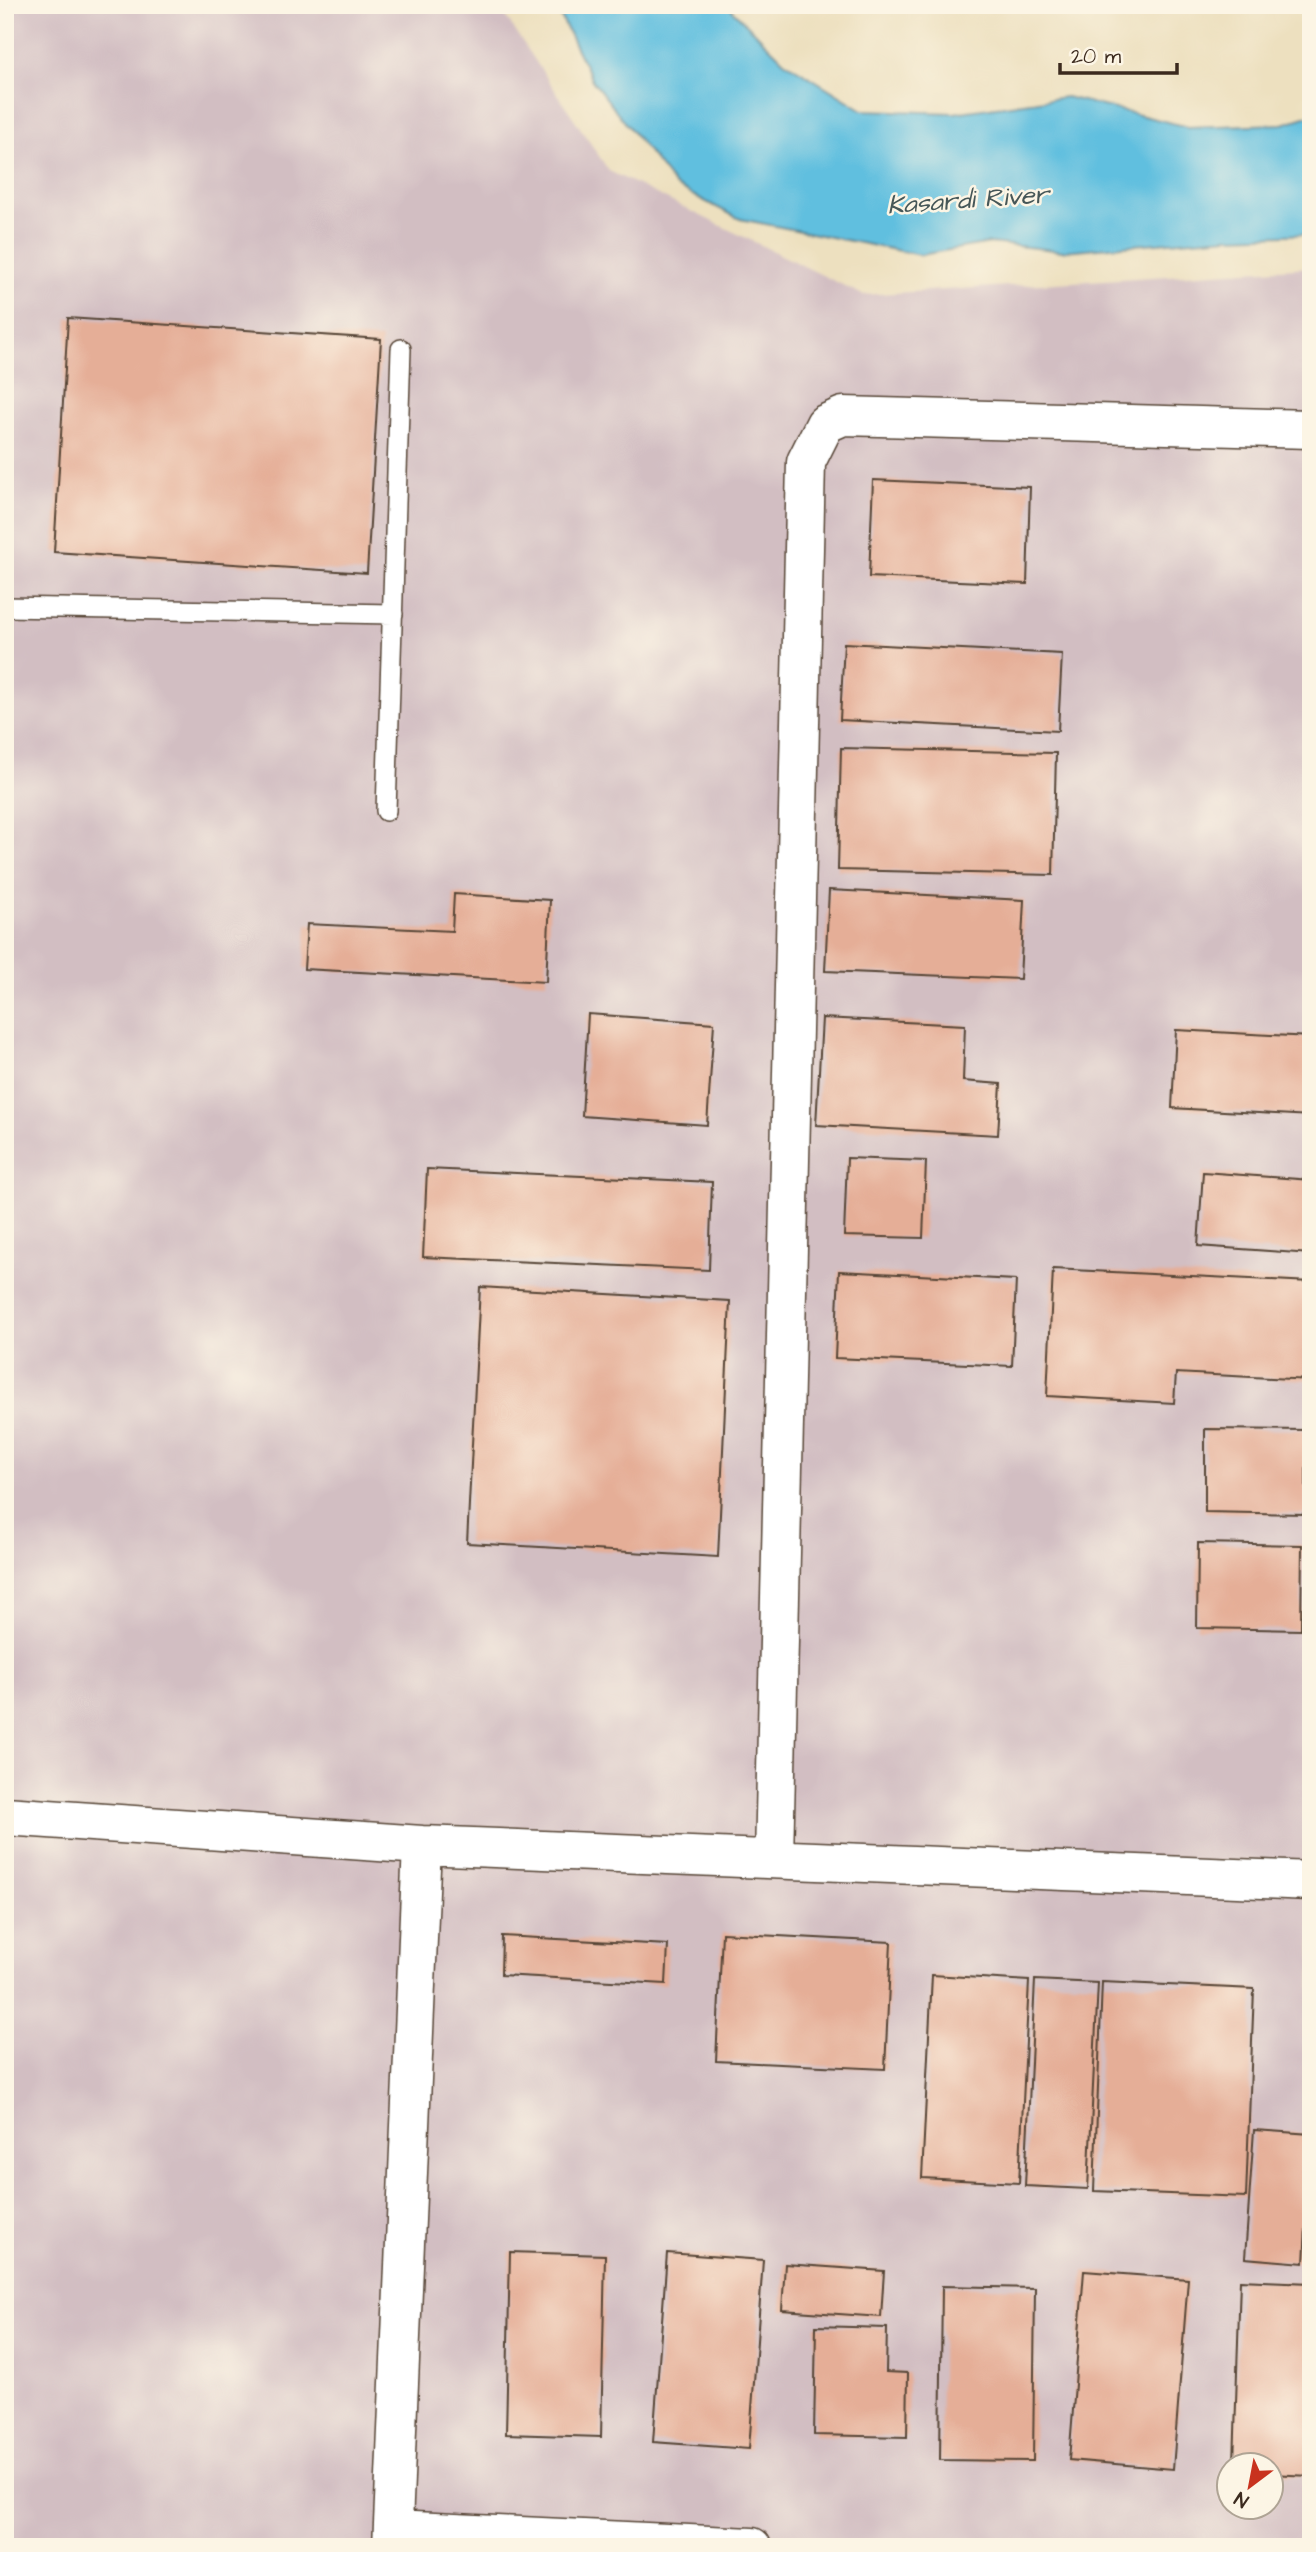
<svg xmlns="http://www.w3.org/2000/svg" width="1316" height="2552" font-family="'Architects Daughter',sans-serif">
  <rect width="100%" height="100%" fill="#fcf5e5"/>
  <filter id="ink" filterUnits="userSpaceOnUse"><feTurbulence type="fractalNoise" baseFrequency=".0143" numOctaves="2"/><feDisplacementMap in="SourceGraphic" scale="14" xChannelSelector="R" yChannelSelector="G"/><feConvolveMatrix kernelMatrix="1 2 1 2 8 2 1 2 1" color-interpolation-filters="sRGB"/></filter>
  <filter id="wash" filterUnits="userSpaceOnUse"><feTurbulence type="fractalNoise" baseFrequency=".00686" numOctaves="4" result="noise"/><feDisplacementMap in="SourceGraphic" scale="28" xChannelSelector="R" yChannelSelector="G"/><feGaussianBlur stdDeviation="1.57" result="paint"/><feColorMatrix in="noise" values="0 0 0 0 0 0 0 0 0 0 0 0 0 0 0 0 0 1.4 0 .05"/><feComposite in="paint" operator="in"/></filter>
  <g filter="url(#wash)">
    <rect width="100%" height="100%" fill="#ede0bf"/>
    <path fill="#d2bec2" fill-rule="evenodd" d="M5,5H498L609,171L863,295L1311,267V2547H5ZM1228,2464H1270V2506H1228Z"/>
    <path fill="#61bfdf" stroke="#4e747e" stroke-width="2" d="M555,5H727L784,61L863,110L954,113L1066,97L1188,127L1283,124L1311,115V234L1228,237L1063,251L990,243L920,255L740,219L675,186L592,80Z"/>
    <g id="blocks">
      <path fill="#e5ae97" d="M68,318L381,339L367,573L54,552Z
        M873,480L1030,487L1027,584L869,577Z
        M844,643L1062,654L1058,731L840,720Z
        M841,748L1056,753L1053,875L838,870Z
        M829,890L1024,900L1020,979L825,971Z
        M454,894L550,900L546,982L304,969L307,924L452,931Z
        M588,1014L714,1023L707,1125L582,1116Z
        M822,1018L965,1025L963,1081L1001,1084L998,1135L816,1125Z
        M1176,1030L1311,1037V1116L1172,1108Z
        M847,1158L926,1161L923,1238L844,1236Z
        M427,1169L712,1182L709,1270L423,1257Z
        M1203,1172L1311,1180V1254L1198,1246Z
        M1053,1269L1311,1282V1380L1176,1373L1174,1403L1047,1396Z
        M839,1271L1016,1280L1012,1366L835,1358Z
        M480,1287L730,1301L718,1557L467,1543Z
        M1205,1429L1306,1430V1514L1205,1512Z
        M1198,1543L1302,1545L1301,1630L1197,1628Z
        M722,1933L891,1942L885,2069L716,2061Z
        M502,1936L668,1945L666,1984L501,1975Z
        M932,1975L1029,1981L1019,2183L922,2178Z
        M1035,1980L1098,1983L1088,2189L1025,2186Z
        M1102,1982L1254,1989L1246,2197L1094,2191Z
        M1254,2130L1311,2134L1304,2263L1245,2258Z
        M510,2252L605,2255L601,2437L506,2434Z
        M667,2253L763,2260L749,2449L653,2442Z
        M785,2264L884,2271L881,2317L782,2310Z
        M1084,2271L1188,2279L1173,2469L1069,2460Z
        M1240,2280L1311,2283V2476L1270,2474V2464H1234Z
        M942,2286L1035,2288L1033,2461L940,2460Z
        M816,2326L887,2328L886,2372L908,2373L907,2437L814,2435Z"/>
    </g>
  </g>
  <g filter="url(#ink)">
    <use href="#blocks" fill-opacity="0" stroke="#564536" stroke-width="2"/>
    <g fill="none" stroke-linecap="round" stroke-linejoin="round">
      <defs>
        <path id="lane" d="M5,607L393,614
          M386,811L401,349"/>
        <path id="street" d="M5,1816L422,1845L1311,1881
          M774,1859L806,462L825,424L843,416L1311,429
          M393,2530L752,2547
          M392,2547L422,1845"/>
      </defs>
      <use href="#lane" stroke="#564536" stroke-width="22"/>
      <use href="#street" stroke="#564536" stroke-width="41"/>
      <use href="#lane" stroke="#fff" stroke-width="19"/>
      <use href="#street" stroke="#fff" stroke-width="38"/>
    </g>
  </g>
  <g text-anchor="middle" stroke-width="5" stroke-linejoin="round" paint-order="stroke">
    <g font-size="26" font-style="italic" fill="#465758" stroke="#fcf5e5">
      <text transform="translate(968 199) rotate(-4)" y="9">Kasardi River</text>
    </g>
  </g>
  <rect width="1316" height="2552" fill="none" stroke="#fcf5e5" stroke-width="28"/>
  <g transform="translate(1250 2486) rotate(212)"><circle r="33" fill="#fcf5e5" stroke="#afa495" stroke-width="2"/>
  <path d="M0-5L12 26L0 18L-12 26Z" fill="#c8321e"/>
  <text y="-10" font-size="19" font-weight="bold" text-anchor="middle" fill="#3b2a1e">N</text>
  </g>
  <path d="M1060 63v10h117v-10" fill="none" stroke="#3b2a1e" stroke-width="3.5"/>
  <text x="1071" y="63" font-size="21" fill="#3b2a1e" stroke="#fcf5e5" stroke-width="5" paint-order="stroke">20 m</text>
</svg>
